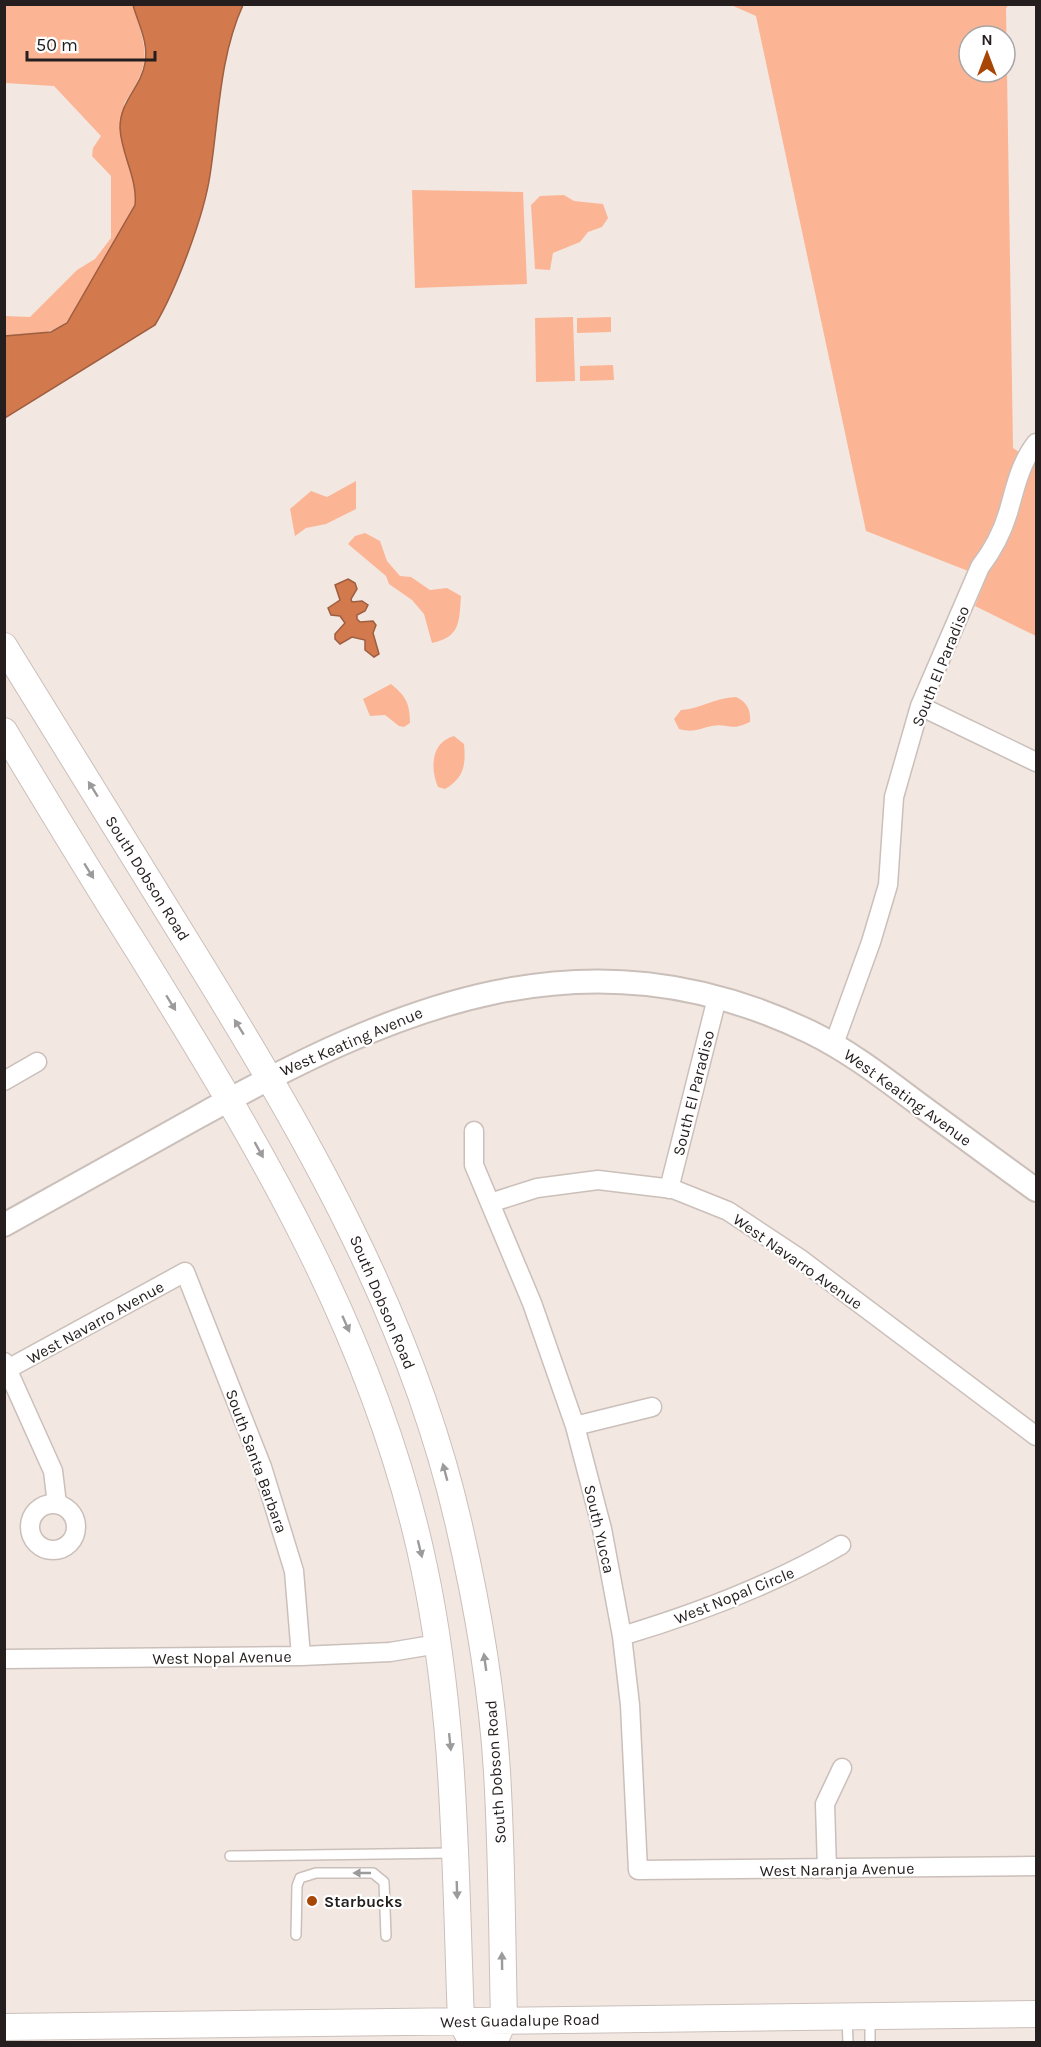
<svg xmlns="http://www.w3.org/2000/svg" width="1041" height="2047" font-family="Karla,sans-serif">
  <rect width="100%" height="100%" fill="#f3e7e1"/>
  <path fill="#fbb595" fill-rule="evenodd" d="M5,5H133C147,53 153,60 124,104L136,193L135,205L74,315C54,337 32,334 5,336V316L30,317L77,270L95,259L111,238V176L92,156L93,148L101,136L54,86L5,83Z
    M731,5H1008L1006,9L1013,448L1036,463V636L975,606L986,578L866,531L756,16ZM969,36H1005V72H969Z
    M412,190L523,192L527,284L415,288Z
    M564,195L574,201L603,204L608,218L602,227L588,232L580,242L553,253L550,270L535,269L531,205L540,196Z
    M573,317L575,381L536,382L535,318Z
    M611,317V332L577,333V318Z
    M613,365L614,380L580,381V366Z
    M356,481V509L326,524L306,528L295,536L290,509L311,491L327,497Z
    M365,533L380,541L387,561L400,576L411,577L430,590L447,588L461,596C459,621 461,637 432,643L424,614L412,600L389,584L386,576L348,544L355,536Z
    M391,684C406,696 410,704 410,723L404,727L399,726L385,715L370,716L363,699Z
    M736,697C747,702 751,710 750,722C729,732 729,723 712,726C698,729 693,733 679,729L674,719L681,710C700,709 714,698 736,697Z
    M454,736L464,744C466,765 464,778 445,789L438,787C430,768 431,742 454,736Z"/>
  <path fill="#d2794e" stroke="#9e5e40" stroke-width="1.5" d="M133,5H243C219,58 219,118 210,175C204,216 176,290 155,325L5,418V336L51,332L67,323L135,205C138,179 121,154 120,128C120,100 141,88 145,63C149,43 138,23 133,5Z
    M348,579L355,583L357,589L351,599L352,602L362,601L368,605L365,611L357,615V619L360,622L373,621L376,625L373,633L379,654L374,657L365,650V640L352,637L340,644L335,639V634L345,623L340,616L331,615L328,608L340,600L335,585Z"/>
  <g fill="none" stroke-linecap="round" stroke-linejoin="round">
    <defs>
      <path id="service" d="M230,1856L452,1853
        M296,1935L297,1886L300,1878L316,1873H373L384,1882L386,1936
        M870,2018V2042
        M847,2019L848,2042"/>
      <path id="minor" d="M920,706L1036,762
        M834,1044L871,942L888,885L894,797L920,706L980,567C993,550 1002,533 1008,513C1015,489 1020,463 1036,443
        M4,1081L37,1062
        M474,1131V1165L532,1303L575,1426L602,1529L622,1636L630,1705L638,1870L1036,1866
        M669,1189L717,998
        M490,1203L537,1188L598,1180L673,1189L728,1211L799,1258L1036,1436
        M4,1362L53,1471L57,1504
        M4,1371L185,1272L262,1467L294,1571L301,1656
        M575,1426L652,1407
        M30 1527a23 23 0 1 1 46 0a23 23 0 1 1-46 0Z
        M622,1636C699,1613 772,1585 841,1545
        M4,1659L301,1656L390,1652L438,1644
        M827,1869L825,1804L842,1768"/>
      <path id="tertiary" d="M4,1225C68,1189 132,1154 196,1118C397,1006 585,924 810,1032C851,1052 885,1079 920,1105C959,1134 998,1162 1036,1190"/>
      <path id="secondary" d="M4,646C67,748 130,850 193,952C304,1132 410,1313 458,1521C477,1603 492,1688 497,1772C502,1855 502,1938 504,2020L494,2042
        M4,731C49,806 94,880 140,953C261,1149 376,1338 424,1567C456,1717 455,1868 461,2021L472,2042
        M4,2027L1036,2014"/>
    </defs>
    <use href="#service" stroke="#cbbfba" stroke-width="12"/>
    <use href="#minor" stroke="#cbbfba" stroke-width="21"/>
    <use href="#tertiary" stroke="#cbbfba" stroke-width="26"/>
    <use href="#secondary" stroke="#cbbfba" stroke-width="28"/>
    <use href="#service" stroke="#fff" stroke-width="9"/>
    <use href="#minor" stroke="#fff" stroke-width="18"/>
    <use href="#tertiary" stroke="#fff" stroke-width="22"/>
    <use href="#secondary" stroke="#fff" stroke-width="26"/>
  </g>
  <defs><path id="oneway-solid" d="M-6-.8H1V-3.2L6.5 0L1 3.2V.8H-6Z" transform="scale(1.5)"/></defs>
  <g fill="#9c9a9a">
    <use href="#oneway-solid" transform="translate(93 789) rotate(-122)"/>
    <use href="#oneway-solid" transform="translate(89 871) rotate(58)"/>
    <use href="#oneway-solid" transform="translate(171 1003) rotate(58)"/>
    <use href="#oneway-solid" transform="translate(239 1027) rotate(-122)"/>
    <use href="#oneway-solid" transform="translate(259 1150) rotate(61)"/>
    <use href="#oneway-solid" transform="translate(346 1324) rotate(66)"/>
    <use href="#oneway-solid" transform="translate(445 1472) rotate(-105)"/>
    <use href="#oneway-solid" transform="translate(420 1549) rotate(76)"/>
    <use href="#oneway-solid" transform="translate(485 1662) rotate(-98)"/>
    <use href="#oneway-solid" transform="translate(450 1742) rotate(84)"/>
    <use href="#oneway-solid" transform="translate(362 1873) rotate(180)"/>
    <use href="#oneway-solid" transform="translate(457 1890) rotate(88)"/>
    <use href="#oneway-solid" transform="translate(502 1961) rotate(-91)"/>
  </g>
  <circle fill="#a84705" stroke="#fff" stroke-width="2" cx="312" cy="1901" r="6"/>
  <g text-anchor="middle" stroke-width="4.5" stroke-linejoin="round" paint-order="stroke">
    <g font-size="16" fill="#241f1e" stroke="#fff">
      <text transform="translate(940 666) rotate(-68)" y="6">South El Paradiso</text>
      <text transform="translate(148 878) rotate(58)" y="6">South Dobson Road</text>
      <text transform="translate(351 1041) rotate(-23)" y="6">West Keating Avenue</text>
      <text transform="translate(693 1093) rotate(-76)" y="6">South El Paradiso</text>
      <text transform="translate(908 1097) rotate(36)" y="6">West Keating Avenue</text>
      <text transform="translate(798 1261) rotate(35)" y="6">West Navarro Avenue</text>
      <text transform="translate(383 1302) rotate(67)" y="6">South Dobson Road</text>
      <text transform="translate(95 1322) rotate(-29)" y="6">West Navarro Avenue</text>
      <text transform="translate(257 1461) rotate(70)" y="6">South Santa Barbara</text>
      <text transform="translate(600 1529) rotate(77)" y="6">South Yucca</text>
      <text transform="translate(734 1595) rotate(-22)" y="6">West Nopal Circle</text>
      <text transform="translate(222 1657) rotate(-1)" y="6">West Nopal Avenue</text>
      <text transform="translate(495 1772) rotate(-94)" y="6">South Dobson Road</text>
      <text transform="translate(837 1869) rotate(-1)" y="6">West Naranja Avenue</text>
      <text transform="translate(520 2020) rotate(-1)" y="6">West Guadalupe Road</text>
    </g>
    <g font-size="16" font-weight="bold" fill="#241f1e" stroke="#fff" text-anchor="start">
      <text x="324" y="1907">Starbucks</text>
    </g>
  </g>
  <rect width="1041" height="2047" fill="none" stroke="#241f1e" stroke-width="12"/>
  <g transform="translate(987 54)"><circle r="28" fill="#ffffff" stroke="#a7a5a5" stroke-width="1.5"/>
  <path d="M0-4.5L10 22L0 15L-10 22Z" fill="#a84705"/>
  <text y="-9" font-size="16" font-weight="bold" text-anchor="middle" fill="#241f1e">N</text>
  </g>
  <path d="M27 51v9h128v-9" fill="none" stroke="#241f1e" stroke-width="3"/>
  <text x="36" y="51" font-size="18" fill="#241f1e" stroke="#ffffff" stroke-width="4.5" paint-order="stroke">50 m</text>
</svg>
